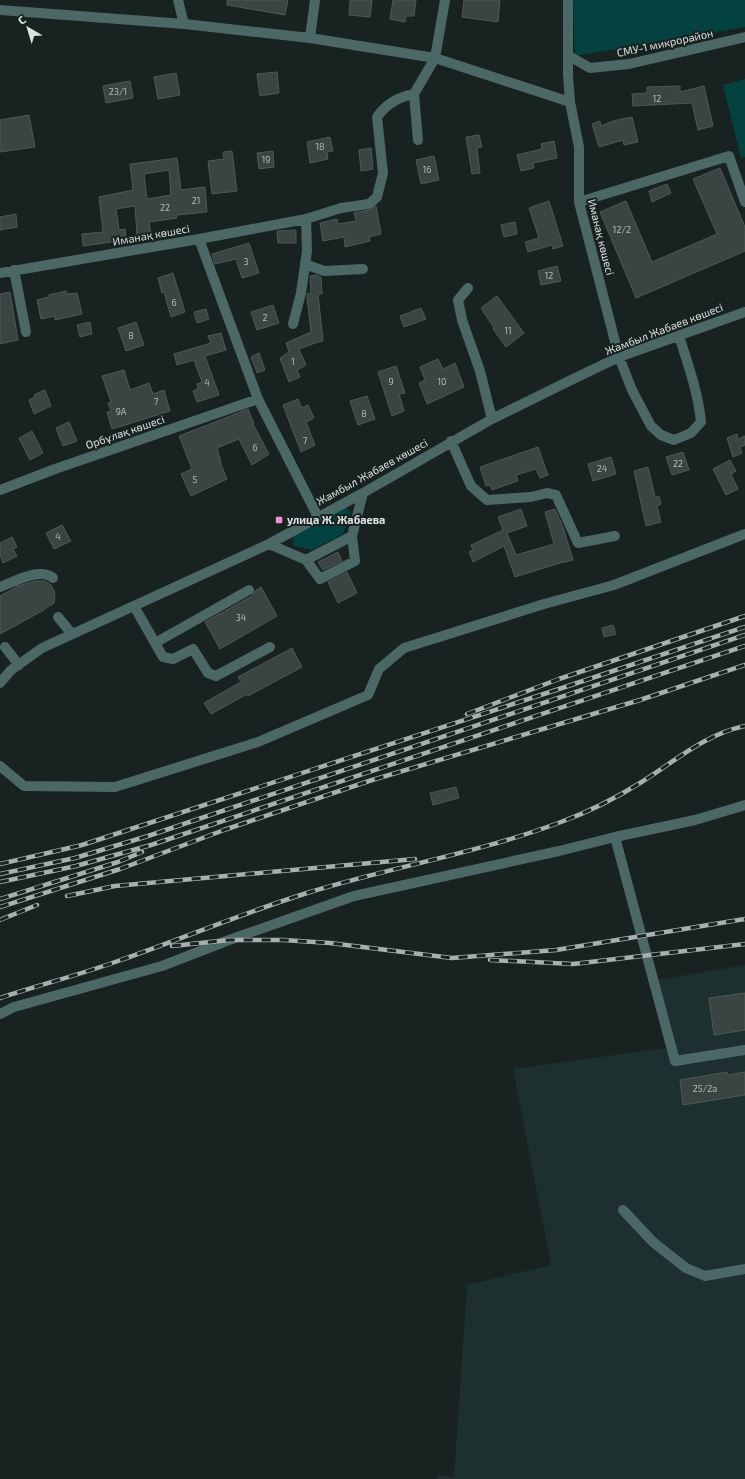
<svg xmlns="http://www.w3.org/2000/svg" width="745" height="1479" font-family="'Exo 2',sans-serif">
  <rect width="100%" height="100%" fill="#182221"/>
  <path fill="#1d2f2e" d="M745,965V1479H437V1475L454,1477L467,1285L551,1265L513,1069L666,1048L650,981Z"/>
  <path fill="#044240" d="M573,0H745V27L575,56Z
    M745,79V157L741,158L723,85Z
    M346,507L351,513L343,534L312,550L294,546L292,536Z"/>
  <path fill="#394443" stroke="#4d5857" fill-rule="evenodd" d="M227,0H288L285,15L227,5Z
    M350,0H372L370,17L349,15Z
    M393,0H416L414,16H406L405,22L390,19Z
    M464,0H500L498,22L462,17Z
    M277,72L279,93L260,96L257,74Z
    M176,73L180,95L158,99L154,77Z
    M130,81L133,98L106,103L103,86Z
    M680,86V92L704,86L713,126L698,130L692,103L633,106L632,94L647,93V87Z
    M29,115L35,147L0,152V120Z
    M632,117L638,142L624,145L623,140L599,147L592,124L600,121L601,126L613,121Z
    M479,135L482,147L477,148L480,173L472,174L466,137Z
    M330,137L333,151L327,152L328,159L310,163L307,142Z
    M554,141L557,158L533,163L534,168L521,171L517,155L542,149L541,144Z
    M371,148L373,169L361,171L359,150Z
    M232,151L237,191L212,194L208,161L224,159L223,152Z
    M273,151L274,167L259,169L257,153Z
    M434,156L439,180L421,184L416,160Z
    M177,158L181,190L205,187L207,212L176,215L177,218L149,222L151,234L137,235L135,206L116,209L119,230L125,229L126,240L83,246L82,234L103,232L99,197L133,190L130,164ZM169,170L171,195L147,199L144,174Z
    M720,168L745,227V251L636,298L600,212L626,201L652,262L717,234L693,179Z
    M667,184L671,193L652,202L649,191Z
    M549,201L563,246L553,249L552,245L528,252L525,242L539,238L529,208Z
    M376,206L381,234L369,237L370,241L345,247L344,237L323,241L320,223L337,219L338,224L356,221L354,213L370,210Z
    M16,214L17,227L0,230V217Z
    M515,222L517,234L504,237L501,225Z
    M296,230V243H278L277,231Z
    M249,243L259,273L242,278L236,259L215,264L212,254Z
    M557,266L561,281L541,285L538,271Z
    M173,273L185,312L171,317L164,292L162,293L158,278Z
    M316,275L321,277L322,294H318L323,341L318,342L299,349L306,365L297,370L300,377L289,382L280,358L289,352L286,343L311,332L307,297V294L311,293L310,276Z
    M66,291L67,294L77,293L82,314L55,320V316L41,319L37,300L49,297V295Z
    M10,292L18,340L0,344V294Z
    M497,296L524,333L506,347L493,329L494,328L481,308Z
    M273,305L279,323L257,330L251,312Z
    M421,308L426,319L404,327L400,316Z
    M206,309L209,319L197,323L194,312Z
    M90,322L92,334L80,337L77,325Z
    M136,322L144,345L126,351L118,328Z
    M221,333L226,350L205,356L219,395L197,402L193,391L198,389L197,384L202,382L194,360L177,365L174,354L211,343L208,336Z
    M259,353L265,370L257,373L251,357Z
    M438,359L443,369L455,363L464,387L427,404L419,383L425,380L420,367Z
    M396,366L405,393L399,394L404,411L392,416L378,372Z
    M124,370L130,390L149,383L153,394L164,390L170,411L112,429L107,412L111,411L108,403L111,402L102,376Z
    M45,390L51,406L34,414L29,400L35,397L34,395Z
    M367,396L375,419L358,425L350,401Z
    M298,399L302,408L308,405L314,418L306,422L315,445L301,452L283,405Z
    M248,409L254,424H253L269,454L252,465L239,439L217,448L221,462H220L227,479L191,496L181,474L192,469L179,436Z
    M69,422L77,441L63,446L56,428Z
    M32,431L43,453L30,460L19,438Z
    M737,434L738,439L745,436V445L740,447L742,453L733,457L727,438Z
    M538,447L548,475L540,478L536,469L516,475L518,481L492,490L490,485L486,486L480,467Z
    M683,452L689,470L672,475L666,457Z
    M611,457L616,474L593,481L588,464Z
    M730,460L736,471L731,474L738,489L726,495L713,469Z
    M648,467L655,497L659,496L661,504L657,506L661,522L646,526L634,471Z
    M521,509L527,526L507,533L516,555L554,544L545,512L555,509L563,527L573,560L560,563L515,577L504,546L473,562L469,552L473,550L471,545L503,530L498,517Z
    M62,525L71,541L54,549L46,533Z
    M12,537L17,547L13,549L17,556L3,563L0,555V543Z
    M338,552L342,561L323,570L318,562Z
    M347,572L357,593L338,603L328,582Z
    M35,581H45L51,585L55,593L54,603L42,611L0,634V596L18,586Z
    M261,587L277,616L220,649L205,622L252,596L255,591Z
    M613,625L616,634L604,637L602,628Z
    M292,648L302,667L248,696L247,694L211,714L204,703L241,682L238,677Z
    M456,787L459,798L433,805L430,793Z
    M745,993V1030L714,1035L709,998Z
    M727,1072L728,1075L745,1072V1095L683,1105L680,1080Z"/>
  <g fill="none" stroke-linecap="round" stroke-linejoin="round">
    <path stroke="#4b6866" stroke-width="10" d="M178,0L184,24
      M568,0V75L570,102L579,147V202L619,357L632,390L651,426L661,435L674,440L691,433L701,422C698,392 688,364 679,336
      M0,10L184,24L310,38L435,58L570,102
      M310,38L315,0
      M569,56L590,68L629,64L745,37
      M418,140L414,94L435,58L445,0
      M579,202L729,156L745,202
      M199,239L258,399L318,517
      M305,264L324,271L363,269
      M14,270L26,332
      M0,273L199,239L306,219L341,208L369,204L377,197L383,173L377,117C386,104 398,97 414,94
      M468,288L458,300L462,320L480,371L492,419
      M293,324L301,293L307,251L306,219
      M451,441L471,486L487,500L531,497L547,493L556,495L578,543L615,536
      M0,490L55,469L258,399
      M269,544L306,560L352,536L363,493
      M306,560L320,579L355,561L352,536
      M0,587C14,582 39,567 53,578
      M134,606L163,657L173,659L193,649L208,673L216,676L270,647
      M58,617L72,634
      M155,643L249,590
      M5,647L19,665
      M0,683L11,670L42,648L269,544L363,493L492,419L567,382L619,357L745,312
      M0,766L24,786L115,787L258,742L368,695L379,669L404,648L544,604L614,585L745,534
      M615,837L675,1061L745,1050
      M0,1014L14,1007L162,966L229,940L354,896L559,851L615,837L695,820L745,805
      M623,1210L653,1242L686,1268L705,1276L745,1269"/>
    <defs>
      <path id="rail" d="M467,714L559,679L745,616
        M0,864L82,845L559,689L745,627
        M0,874L75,858L148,836L745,635
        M0,882L76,866L151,845L745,646
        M67,896L115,886L415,859
        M0,899L118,862L142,852
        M0,907L120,869L224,830L369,781L640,700L745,665
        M0,920L37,905
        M172,946L229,940H283L330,943L452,958L556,950L745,919
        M490,960L573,964L745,944
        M0,998C39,985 79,975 118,961C181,939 243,913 307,893C391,867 479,853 561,822C588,812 616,798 640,783C674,762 705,734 745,726"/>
    </defs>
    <use href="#rail" stroke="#a8b0af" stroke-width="4.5"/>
    <use href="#rail" stroke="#182221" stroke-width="3" stroke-dasharray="9" stroke-linecap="butt"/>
  </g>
  <rect fill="#f491d4" stroke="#182221" stroke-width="1.5" x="275" y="516" width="8" height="8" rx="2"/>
  <g text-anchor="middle" stroke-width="4" stroke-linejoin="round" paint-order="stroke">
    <g font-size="9" fill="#b2bab9">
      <text x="118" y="95">23/1</text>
      <text x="657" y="102">12</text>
      <text x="320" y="150">18</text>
      <text x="266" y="163">19</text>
      <text x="427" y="173">16</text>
      <text x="196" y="204">21</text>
      <text x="165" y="211">22</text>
      <text x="622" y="233">12/2</text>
      <text x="246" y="265">3</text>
      <text x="549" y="279">12</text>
      <text x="174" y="306">6</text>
      <text x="265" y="321">2</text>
      <text x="508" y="334">11</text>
      <text x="131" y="339">8</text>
      <text x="293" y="365">1</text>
      <text x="391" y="385">9</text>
      <text x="442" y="385">10</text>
      <text x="207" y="386">4</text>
      <text x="156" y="405">7</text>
      <text x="121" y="415">9А</text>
      <text x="364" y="417">8</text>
      <text x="305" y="444">7</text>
      <text x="255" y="451">6</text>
      <text x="678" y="467">22</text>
      <text x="602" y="472">24</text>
      <text x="195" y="483">5</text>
      <text x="58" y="540">4</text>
      <text x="241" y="621">34</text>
      <text x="705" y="1092">25/2а</text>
    </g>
    <g font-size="11" fill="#dae1e0" stroke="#182221">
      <text transform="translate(665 43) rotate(-12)" y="4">СМУ-1 микрорайон</text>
      <text transform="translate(151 235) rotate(-10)" y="4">Иманақ көшесі</text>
      <text transform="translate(601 237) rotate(76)" y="4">Иманақ көшесі</text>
      <text transform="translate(664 329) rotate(-21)" y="4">Жамбыл Жабаев көшесі</text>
      <text transform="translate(125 432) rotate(-19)" y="4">Орбұлақ көшесі</text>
      <text transform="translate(372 472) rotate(-29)" y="4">Жамбыл Жабаев көшесі</text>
    </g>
    <g font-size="11" font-weight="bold" fill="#dae1e0" stroke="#182221" text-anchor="start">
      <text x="287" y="524">улица Ж. Жабаева</text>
    </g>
  </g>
  <g transform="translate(28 28) rotate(322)" stroke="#182221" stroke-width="3" paint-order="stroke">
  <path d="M0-3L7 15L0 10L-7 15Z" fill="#dae1e0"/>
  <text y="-6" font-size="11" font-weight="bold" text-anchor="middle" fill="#dae1e0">С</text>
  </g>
</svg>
